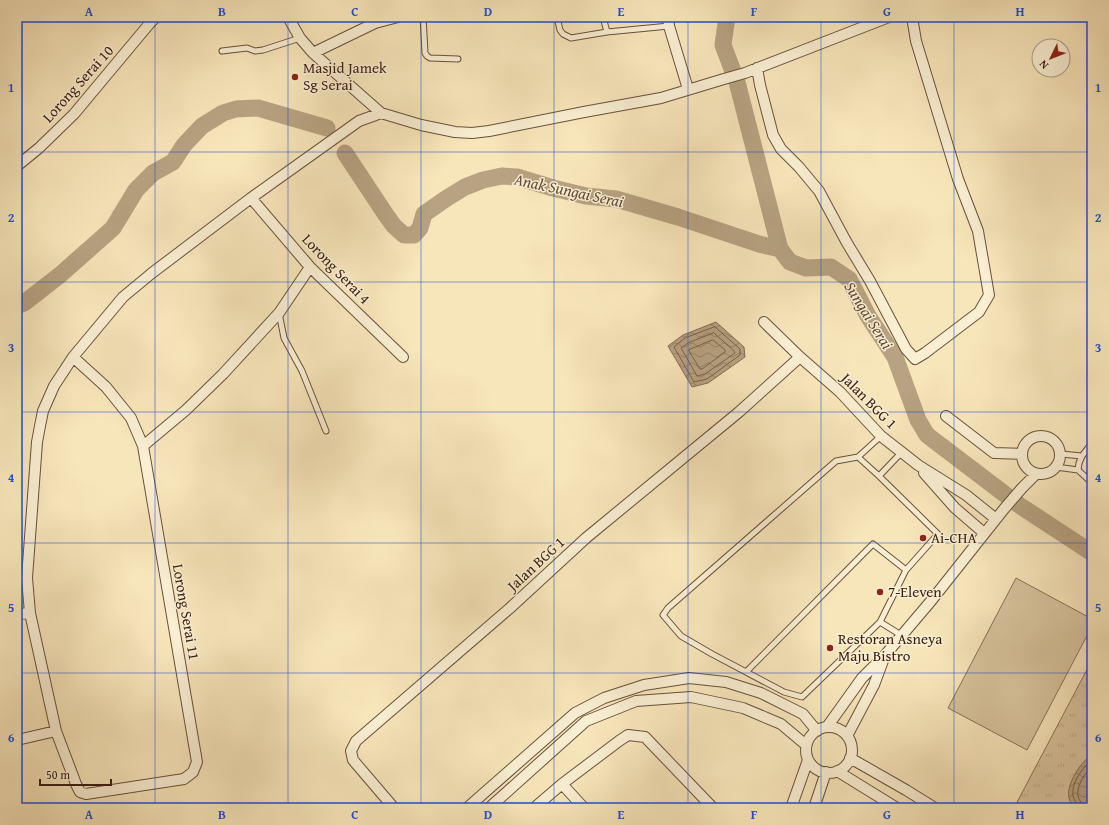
<svg xmlns="http://www.w3.org/2000/svg" width="1109" height="825" font-family="'Gentium Book Plus',serif">
  <defs>
    <pattern id="park-tufts" width="24" height="20" patternUnits="userSpaceOnUse"><rect width="24" height="20" fill="#d8c49e"/><path d="M3 7l-1-3M5 7V3M7 7l1-3M15 17l-1-3M17 17v-4M19 17l1-3" fill="none" stroke="#baa887"/></pattern>
    <pattern id="water-waves" width="16" height="10" patternUnits="userSpaceOnUse"><rect width="16" height="10" fill="#b7a281"/><path d="M0 5q4-4 8 0t8 0" fill="none" stroke="#968368"/></pattern>
  </defs>
  <rect width="100%" height="100%" fill="#f8e6bb"/>
  <filter id="stains"><feTurbulence type="fractalNoise" baseFrequency=".005" numOctaves="4"/><feColorMatrix values="0 0 0 0 .2 0 0 0 0 .09 0 0 0 0 .02 0 0 0 .5 -.17"/></filter>
  <radialGradient id="worn" r=".72"><stop offset=".6" stop-color="#630" stop-opacity="0"/><stop offset="1" stop-color="#630" stop-opacity=".3"/></radialGradient>
  <path fill="#d8c49e" stroke="#887158" d="M1016,578L1092,619V626L1027,750L948,708Z"/>
  <path fill="url(#park-tufts)" stroke="#887158" d="M1092,660V808H1014Z"/>
  <path fill="url(#water-waves)" stroke="#856d54" d="M716,322L744,347L745,357L708,383L692,387L668,346L683,335Z
    M1092,754V808H1076C1074,806 1072,805 1071,803C1062,789 1080,763 1092,754Z"/>
  <g fill="none" stroke-linecap="round" stroke-linejoin="round">
    <path stroke="#786049" stroke-width="1" d="M715,327L740,349V355L707,379L694,382L674,347L685,338Z
      M714,333L734,351L735,353L705,374L697,376L681,348L688,343Z
      M713,340L725,350V352L702,369H700L689,351V350Z
      M1078,808C1078,803 1074,801 1073,796C1071,782 1083,768 1092,759
      M1083,808C1083,803 1079,801 1078,796C1076,786 1085,773 1092,766"/>
    <path stroke="#b7a281" stroke-width="17" d="M727,17L723,45L737,82L780,249L790,262L806,268L831,267L849,279L868,316L895,357L918,420L927,435L1019,505L1092,553
      M345,153L386,215L394,226L404,235H414L420,228L424,214L447,198L465,187L483,180L502,176L517,177L553,188L586,196L616,199L678,217L759,244L780,249
      M17,306L24,303L60,275L113,228L136,190L153,173L173,162L184,145L202,126L223,113L236,109L258,108L327,128"/>
    <defs>
      <path id="lane" d="M423,17L425,53L427,56L430,58L458,59
        M557,17L560,30L563,34L571,38L607,32L669,26
        M603,17L607,32
        M222,51L247,48L255,51L263,50L300,38
        M279,313L284,338L302,371L326,431
        M1061,454L1082,456L1092,443
        M858,457L879,476L938,534L906,570L880,622L802,697L784,692L712,654L681,636L663,615L668,608L836,461L858,457L881,436
        M1056,467L1078,470L1092,483
        M1078,470L1079,463L1082,456
        M879,476L901,453
        M880,622L901,635
        M747,671L873,544L906,570"/>
      <path id="street" d="M288,17L300,38L313,53L381,113
        M668,17L669,26L688,89
        M313,53L375,23L398,17
        M757,68L760,85L773,135L781,149L799,167L819,191L847,243L870,281L906,349L915,359L925,353L979,312L989,295L978,231L958,179L916,41L912,17
        M17,166L39,148L74,114L150,23L156,17
        M251,198L310,267L403,357
        M764,322L800,357L840,392L881,436L918,465L966,495L996,519
        M73,357L106,387L131,418L143,446L197,762L193,772L184,779L86,794L80,792L76,784L56,731L30,613L27,578L37,442L40,426L43,411L54,386L73,357L123,297L152,273L251,198L359,121L381,113L421,125L455,132L472,133L489,131L584,112L661,98L724,79L745,73L889,17
        M946,416L994,453L1022,454
        M1022 455a19 19 0 1 1 38 0a19 19 0 1 1-38 0Z
        M143,446L186,410L223,374L279,313L310,267
        M924,473L955,508L984,533
        M17,614L30,613
        M827,727L862,678L886,654L931,601L1004,509L1022,488L1036,474
        M806 750a23 23 0 1 1 46 0a23 23 0 1 1-46 0Z
        M847,736L874,685L884,658
        M17,740L56,731
        M850,758L906,790L935,808
        M837,771L897,808
        M562,784L584,808
        M394,808L353,760L351,751L356,741L510,608L586,538L739,412L800,357
        M467,808L575,713L604,698L644,685L689,678L726,682L761,693L803,714L817,731
        M489,808L586,721L636,701L691,697L743,708L781,724L806,745
        M534,808L562,784L619,741L628,735L645,737L713,808
        M791,808L808,760
        M814,808L826,772"/>
    </defs>
    <use href="#lane" stroke="#69503c" stroke-width="7"/>
    <use href="#street" stroke="#69503c" stroke-width="12"/>
    <use href="#lane" stroke="#faefd3" stroke-width="5"/>
    <use href="#street" stroke="#faefd3" stroke-width="10"/>
  </g>
  <path fill="none" stroke="#1d4ed8" stroke-width="1" stroke-opacity="0.55" d="M155,17V808M288,17V808M421,17V808M554,17V808M688,17V808M821,17V808M954,17V808M17,152H1092M17,282H1092M17,412H1092M17,543H1092M17,673H1092"/>
  <g fill="#8f2418" stroke="#faefd3" stroke-width="1.5">
    <circle cx="295" cy="77" r="4"/>
    <circle cx="923" cy="538" r="4"/>
    <circle cx="880" cy="592" r="4"/>
    <circle cx="830" cy="648" r="4"/>
  </g>
  <g text-anchor="middle" stroke-width="3" stroke-linejoin="round" paint-order="stroke">
    <g font-size="15" fill="#391e11" stroke="#faefd3" text-anchor="start">
      <text x="303" y="73">Masjid Jamek<tspan x="303" dy="17">Sg Serai</tspan></text>
      <text x="931" y="543">Ai-CHA</text>
      <text x="888" y="597">7-Eleven</text>
      <text x="838" y="644">Restoran Asneya<tspan x="838" dy="17">Maju Bistro</tspan></text>
    </g>
    <g font-size="15" fill="#391e11" stroke="#faefd3">
      <text transform="translate(78 84) rotate(-48)" y="5">Lorong Serai 10</text>
      <text transform="translate(336 269) rotate(46)" y="5">Lorong Serai 4</text>
      <text transform="translate(869 401) rotate(45)" y="5">Jalan BGG 1</text>
      <text transform="translate(536 564) rotate(-43)" y="5">Jalan BGG 1</text>
      <text transform="translate(186 612) rotate(80)" y="5">Lorong Serai 11</text>
    </g>
    <g font-size="16" font-style="italic" fill="#654c38" stroke="#faefd3">
      <text transform="translate(569 190) rotate(12)" y="6">Anak Sungai Serai</text>
      <text transform="translate(869 315) rotate(58)" y="6">Sungai Serai</text>
    </g>
  </g>
  <rect width="1109" height="825" fill="none" stroke="#f8e6bb" stroke-width="44"/>
  <g transform="translate(1051 58) rotate(227)"><circle r="19" fill="#faefd3" stroke="#ad9b85"/>
  <path d="M0-3L7 15L0 10L-7 15Z" fill="#8f2418"/>
  <text y="-6" font-size="11" font-weight="bold" text-anchor="middle" fill="#391e11">N</text>
  </g>
  <path d="M40 779v6h71v-6" fill="none" stroke="#391e11" stroke-width="2"/>
  <text x="46" y="779" font-size="12" fill="#391e11" stroke="#faefd3" stroke-width="3" paint-order="stroke">50 m</text>
  <rect x="22" y="22" width="1065" height="781" fill="none" stroke="#1d4ed8" stroke-width="1.5"/>
  <g font-size="13" text-anchor="middle" font-weight="bold" fill="#1d4ed8">
    <text x="89" y="16">A</text>
    <text x="222" y="16">B</text>
    <text x="355" y="16">C</text>
    <text x="488" y="16">D</text>
    <text x="621" y="16">E</text>
    <text x="754" y="16">F</text>
    <text x="887" y="16">G</text>
    <text x="1020" y="16">H</text>
    <text x="11" y="92">1</text>
    <text x="1098" y="92">1</text>
    <text x="11" y="222">2</text>
    <text x="1098" y="222">2</text>
    <text x="11" y="352">3</text>
    <text x="1098" y="352">3</text>
    <text x="11" y="482">4</text>
    <text x="1098" y="482">4</text>
    <text x="11" y="612">5</text>
    <text x="1098" y="612">5</text>
    <text x="11" y="742">6</text>
    <text x="1098" y="742">6</text>
    <text x="89" y="819">A</text>
    <text x="222" y="819">B</text>
    <text x="355" y="819">C</text>
    <text x="488" y="819">D</text>
    <text x="621" y="819">E</text>
    <text x="754" y="819">F</text>
    <text x="887" y="819">G</text>
    <text x="1020" y="819">H</text>
  </g>
  <rect width="100%" height="100%" filter="url(#stains)"/>
  <rect width="100%" height="100%" fill="url(#worn)"/>
</svg>
